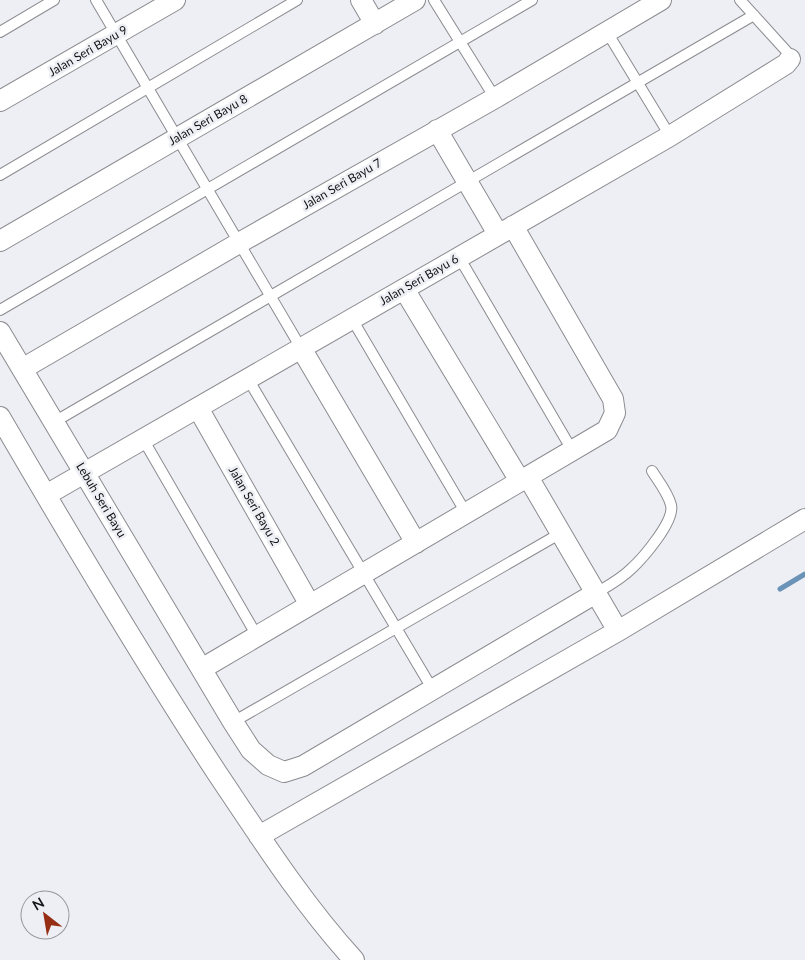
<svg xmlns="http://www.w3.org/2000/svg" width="805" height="960" font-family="Lato,sans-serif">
  <rect width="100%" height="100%" fill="#eeeff4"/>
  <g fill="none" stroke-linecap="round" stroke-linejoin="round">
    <path stroke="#6a93b7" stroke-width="5" d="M780,589L805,574"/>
    <defs>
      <path id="lane" d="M96,0L301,348
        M434,0L495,98
        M740,0L789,54L790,59
        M0,32L54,0
        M607,32L670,136
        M0,175L297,0
        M459,257L572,450
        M0,310L532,0
        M352,319L466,513
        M248,379L433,690
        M54,422L754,15
        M143,439L257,636
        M596,593C608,586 621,579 631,569C643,558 675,521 671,505C668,493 659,482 652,471
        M233,722L561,533"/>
      <path id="street" d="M361,0L375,24
        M0,101L175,0
        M437,130L498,234
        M0,241L415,0
        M404,289L520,481
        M0,332L233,722L251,750L268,765L284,772L303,766L596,593
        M301,348L416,543
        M22,369L239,243L495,98L661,0
        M198,408L310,605
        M0,417C70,537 141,657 217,773C260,837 302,903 354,960
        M528,477L618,631
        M46,495L670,136L786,64L790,59
        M203,668L607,430L615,413L613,399L513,226
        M259,836L618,631L805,519"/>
    </defs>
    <use href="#lane" stroke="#8b8b90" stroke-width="12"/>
    <use href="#street" stroke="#8b8b90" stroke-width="22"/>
    <use href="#lane" stroke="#fff" stroke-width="10"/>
    <use href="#street" stroke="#fff" stroke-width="20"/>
  </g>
  <g text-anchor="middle" stroke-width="5" stroke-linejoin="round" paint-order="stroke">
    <g font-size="12" fill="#131315" stroke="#eeeff4">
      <text transform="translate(88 51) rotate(-30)" y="4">Jalan Seri Bayu 9</text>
      <text transform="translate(208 120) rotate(-30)" y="4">Jalan Seri Bayu 8</text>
      <text transform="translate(342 184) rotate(-30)" y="4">Jalan Seri Bayu 7</text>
      <text transform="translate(419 280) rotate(-30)" y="4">Jalan Seri Bayu 6</text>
      <text transform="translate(101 500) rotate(59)" y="4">Lebuh Seri Bayu</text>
      <text transform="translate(254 506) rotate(60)" y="4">Jalan Seri Bayu 2</text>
    </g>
  </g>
  <g transform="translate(45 915) rotate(329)"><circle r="24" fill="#eeeff4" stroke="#96979b"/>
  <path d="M0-4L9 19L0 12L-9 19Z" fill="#962e14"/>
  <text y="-8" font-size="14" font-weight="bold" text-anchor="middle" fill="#131315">N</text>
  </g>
</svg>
